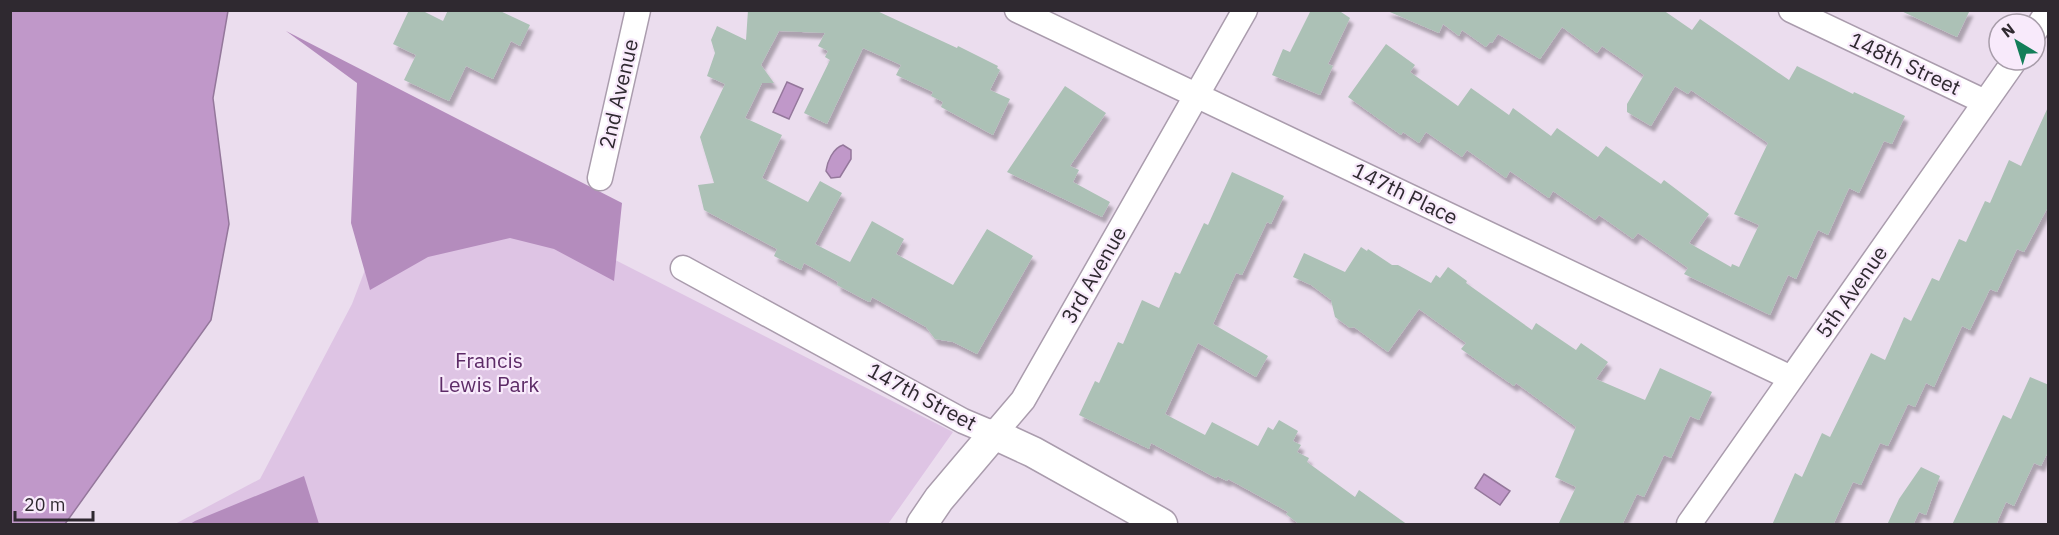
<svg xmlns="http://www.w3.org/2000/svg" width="2059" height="535" font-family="'IBM Plex Sans',sans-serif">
  <defs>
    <filter id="shadow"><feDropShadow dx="3.5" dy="6" stdDeviation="1.5" flood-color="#0004"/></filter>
  </defs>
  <rect width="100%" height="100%" fill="#ebddee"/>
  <path fill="#dec4e4" d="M397,186L576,240L953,432L888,524H175L260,479L352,304Z"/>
  <path fill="#b48cbd" d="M286,31L622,203L614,281L554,249L510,238L428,257L370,290L351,223L357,83Z
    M304,476L319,524H190L195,521Z"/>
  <path fill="#c098c9" stroke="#94779b" stroke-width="1.5" d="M10,11H228L213,98L229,224L211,320L65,524H11Z
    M787,82L803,89L789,119L773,112Z
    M843,145L851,150V159L840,177L831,178L826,171C827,162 833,148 843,145Z
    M1484,474L1510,491L1500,505L1475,488Z"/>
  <path fill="#acc1b6" filter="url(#shadow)" d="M409,10H421L443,21L448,10H498L530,25L520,46L511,41L493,79L466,66L449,101L404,80L416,55L393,44Z
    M748,10H875L957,48L958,46L998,66L997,68L1000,70L990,90L1010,99L993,135L941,107L943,102L931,96L933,92L896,75L901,65L863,48L827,124L804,113L830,60L825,57L828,51L818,46L825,33L779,31L761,65L774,83H762L745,118L782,135L762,178L808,202L820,181L842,193L815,244L850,262L872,221L904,239L896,254L953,285L987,229L1033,256L977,354L953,342L935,339L926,327L872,297L870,302L867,301L837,285L838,282L804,263L801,270L774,256L777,249L704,210L698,185L714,183L700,137L725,84L707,76L715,53L711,40L717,26L746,40Z
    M1311,10H1338L1350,18L1328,64L1333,66L1320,95L1272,75L1283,49L1290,52Z
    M1385,10H1663L1692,30L1700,19L1789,80L1797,66L1853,94L1854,92L1905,116L1892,144L1884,141L1859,193L1849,188L1828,235L1818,230L1796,279L1788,275L1770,315L1684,274L1688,268L1638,233L1633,239L1599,215L1595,220L1553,191L1549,198L1510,171L1506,178L1467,150L1462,157L1426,132L1419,143L1403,132L1401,135L1348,97L1386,44L1415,65L1410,72L1458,106L1471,88L1509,115L1513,108L1551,136L1557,128L1598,157L1606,146L1661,184L1664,180L1709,214L1689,243L1731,267L1732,264L1739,267L1759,225L1734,214L1768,143L1691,90L1688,94L1675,86L1651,126L1627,112V104L1644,75L1602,46L1597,53L1562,27L1540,59L1498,34L1492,43L1490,42L1486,47L1462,30L1459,36L1443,24L1439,33Z
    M1899,10H1970L1957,37Z
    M1065,86L1106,113L1070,166L1079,170L1073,182L1110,202L1102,217L1007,172Z
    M2049,105V205L2024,252L2017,249L1997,292L1990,289L1970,330L1962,326L1934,387L1926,383L1915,407L1908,404L1888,446L1880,443L1861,485L1853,482L1833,525H1772L1795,473L1802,477L1822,433L1830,437L1871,353L1885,360L1904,317L1911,321L1932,278L1939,281L1959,239L1966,242L1985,201L1990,203L2009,160L2021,166Z
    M1232,172L1284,196L1271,224L1267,222L1242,275L1236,273L1213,324L1268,356L1256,377L1198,343L1165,414L1205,435L1212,422L1258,446L1268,427L1273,430L1279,420L1298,431L1293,441L1301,445L1297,452L1309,458L1307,462L1355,497L1359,490L1408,525H1300L1286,514L1288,512L1228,479L1227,481L1217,476L1216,478L1151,443L1149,449L1079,415L1095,381L1099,383L1118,342L1123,344L1142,300L1159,308L1175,272L1180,274L1204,223L1208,225Z
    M1361,247L1367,251L1368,249L1392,265H1398L1431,283L1436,275L1440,278L1448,267L1467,281L1466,283L1532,330L1536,323L1576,350L1581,343L1608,362L1596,379L1645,400L1660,368L1712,392L1699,420L1690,416L1671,458L1664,455L1644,497L1637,494L1622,525H1558L1576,487L1555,477L1576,427L1516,383L1514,386L1461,349L1466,343L1419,309L1388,352L1354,327L1350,328L1335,317L1331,300L1311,285L1293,277L1304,253L1345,272Z
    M2030,377L2049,385V450L2041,466L2034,463L2014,506L2006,502L1996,525H1952L2003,415L2011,419Z
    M1921,467L1940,476L1926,515L1919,512L1913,525H1887L1899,499Z"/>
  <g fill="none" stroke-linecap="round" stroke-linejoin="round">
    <defs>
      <path id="minor" d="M1017,10L1791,378
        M1791,10L1985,102
        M2035,31L2048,11
        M600,178L638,10
        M683,268L963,421L994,434L1023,400L1245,10
        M1689,524L2015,60"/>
      <path id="tertiary" d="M922,524L939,499L994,434L1033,452L1162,524"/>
    </defs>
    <use href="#minor" stroke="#aa9cad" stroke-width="27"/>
    <use href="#tertiary" stroke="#aa9cad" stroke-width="33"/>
    <use href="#minor" stroke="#fff" stroke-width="24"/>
    <use href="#tertiary" stroke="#fff" stroke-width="30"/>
  </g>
  <g text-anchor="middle" stroke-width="4.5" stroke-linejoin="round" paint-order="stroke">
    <g font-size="21" fill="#2f2930" stroke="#f8eafb">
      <text transform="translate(1905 64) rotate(25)" y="7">148th Street</text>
      <text transform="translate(619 94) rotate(-77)" y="7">2nd Avenue</text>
      <text transform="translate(1405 194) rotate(26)" y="7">147th Place</text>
      <text transform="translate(1094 275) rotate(-60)" y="7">3rd Avenue</text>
      <text transform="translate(1852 292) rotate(-55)" y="7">5th Avenue</text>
      <text transform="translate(922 397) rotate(28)" y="7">147th Street</text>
    </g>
    <g font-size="21" fill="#5d2b67" stroke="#f8eafb">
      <text x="489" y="368">Francis<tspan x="489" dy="24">Lewis Park</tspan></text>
    </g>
  </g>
  <rect width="2059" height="535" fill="none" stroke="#2f2930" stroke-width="24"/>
  <g transform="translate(2017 42) rotate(322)"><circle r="28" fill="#f8eafb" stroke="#a89daa" stroke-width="1.5"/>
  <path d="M0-4.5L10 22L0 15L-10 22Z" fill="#137e59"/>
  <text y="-9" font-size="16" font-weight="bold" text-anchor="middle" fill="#2f2930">N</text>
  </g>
  <path d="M15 511v9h78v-9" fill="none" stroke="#2f2930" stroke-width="3"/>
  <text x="24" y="511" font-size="18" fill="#2f2930" stroke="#f8eafb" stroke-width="4.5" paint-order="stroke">20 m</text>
</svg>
